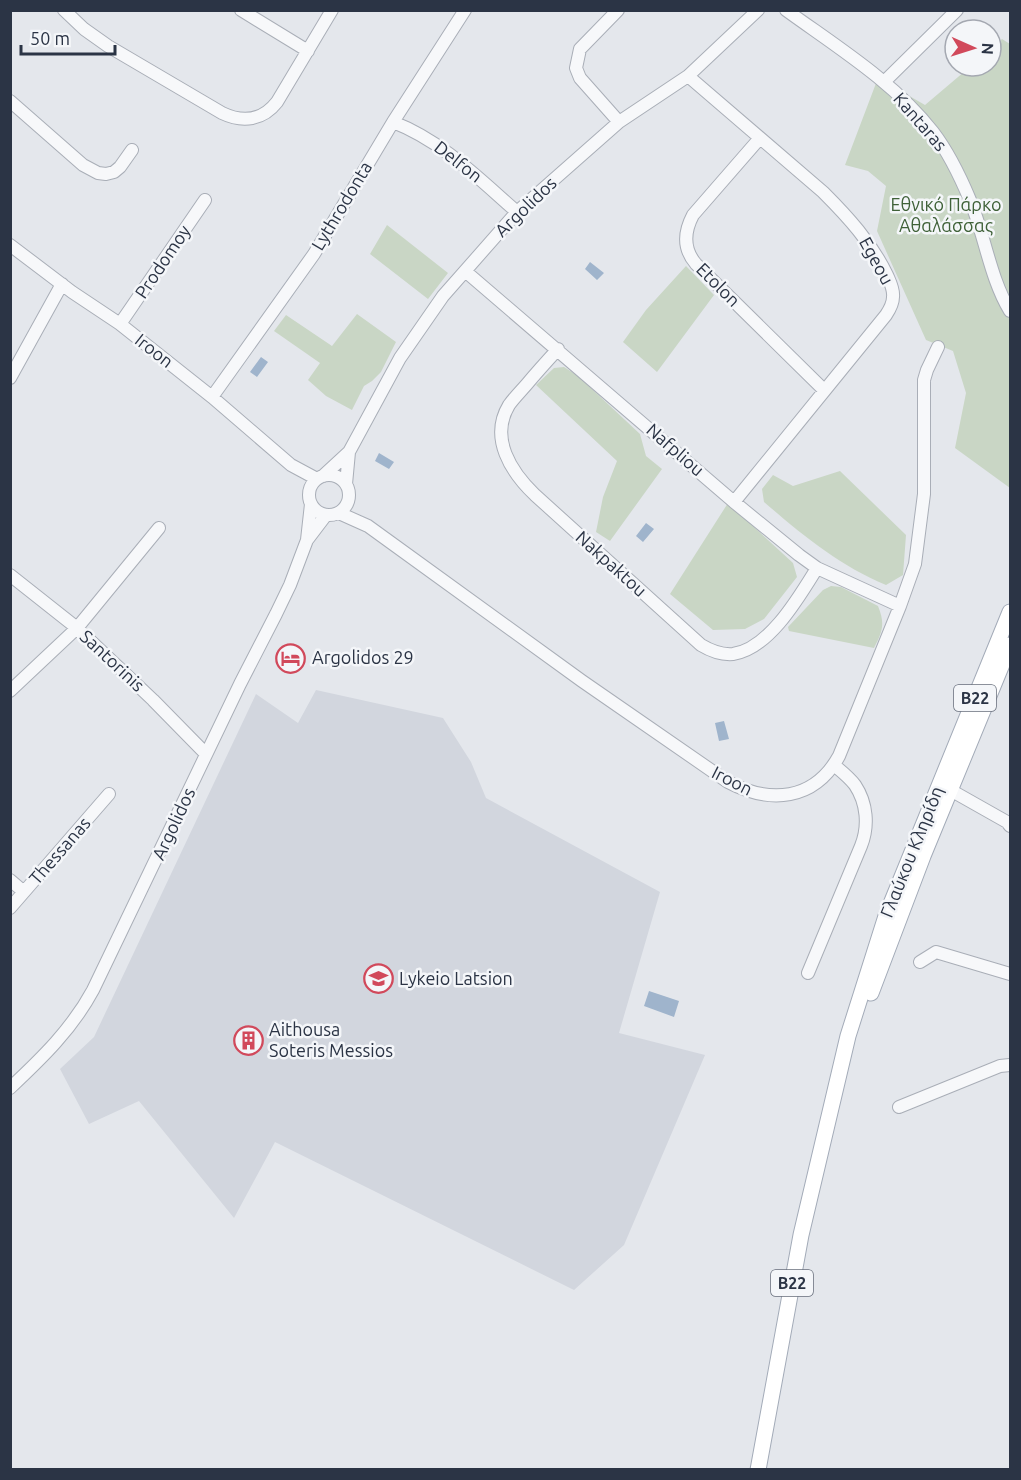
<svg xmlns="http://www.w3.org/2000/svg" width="1021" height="1480" font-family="Ubuntu,sans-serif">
  <rect width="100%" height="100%" fill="#e4e7ec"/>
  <path fill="#d2d6de" d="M316,690L443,718L471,762L486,798L660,892L619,1033L705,1055L624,1245L574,1290L275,1142L234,1218L139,1101L89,1124L60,1069L94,1037L256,694L298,723Z"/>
  <path fill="#c9d6c5" d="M1002,39L1010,44V488L955,448L966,393L953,351L926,340L877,231L886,186L868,171L845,165L878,78L925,105L971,66H991V49Z
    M387,225L448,273L428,299L370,254Z
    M686,266L714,295L657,372L623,342L646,310Z
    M357,314L396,342L381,372L372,381L364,386L352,410L326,396L308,380L320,363L274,331L286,315L332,346Z
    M564,367L578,376L640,434L646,456L662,469L610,541L596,532L603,497L617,461L536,385L554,368Z
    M840,471L906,535L903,575L886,585C840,566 801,534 764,502L762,489L773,475L793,486Z
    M728,503L793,563L797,577L764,619L745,629L713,630L670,594Z
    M831,586L841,587L878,606C885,623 883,631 874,648L789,631L788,627L823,590Z"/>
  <path fill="#9fb4cc" d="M590,262L604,273L597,280L585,269Z
    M261,357L268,362L257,377L250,372Z
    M379,453L394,462L389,469L375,461Z
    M646,523L654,529L643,542L636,536Z
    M724,721L729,739L719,741L715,723Z
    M649,991L679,1001L674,1017L644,1006Z"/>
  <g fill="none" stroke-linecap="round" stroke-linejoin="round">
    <defs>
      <path id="minor" d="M64,10L84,29L108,46L222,113C243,123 263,120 277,102L332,10
        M241,10L308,51
        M618,10L580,49L576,68L580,78L619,122
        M786,10C837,47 894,82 933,132C949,153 960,176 970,200C985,236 990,278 1010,311
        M688,76L823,192C848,217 871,242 887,275C890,282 894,289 893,297C893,304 890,309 886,315L734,502
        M884,82L957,10
        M10,101L83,165L98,173L106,174L114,172L120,167L132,150
        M393,122C442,141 478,178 517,212
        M760,138L693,215C684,232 683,249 696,264L824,390
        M10,245L72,292L120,324L212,397L291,465L317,479
        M465,271L734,502L799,555L817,568L900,606
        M120,324L205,200
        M558,349C547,361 537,372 527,384C521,391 514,398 509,405C489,438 511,472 535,495L701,645C711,651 721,655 733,654C769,649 799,597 817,568
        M10,378L62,284
        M212,397L314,254L393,122L465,10
        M309 495a20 20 0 1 1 40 0a20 20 0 1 1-40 0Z
        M323,476L349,452L400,358L443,296L517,212L619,122L688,76L758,10
        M346,484L349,452
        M339,513L368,526L582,681L728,782C770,804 814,801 839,756L900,606L915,564L924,494V380L927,370L938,347
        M307,540L326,515
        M10,575L77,628L153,700L206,754
        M10,691L77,628L159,528
        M945,787L1007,822L1010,826
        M10,880L24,892
        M10,908L109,794
        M920,962L936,952L1010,974
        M808,973L861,846C869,826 867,803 855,785C849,777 841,771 834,765
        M10,1088C42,1058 72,1029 93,990L240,684L276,614L290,585L307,540L311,504
        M899,1107L1000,1066L1010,1065"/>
      <path id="major" d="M871,993L923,856L1010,645
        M758,1470L801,1235L848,1036L886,916L1010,612"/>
    </defs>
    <use href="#minor" stroke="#a9aeb7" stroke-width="14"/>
    <use href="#major" stroke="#a3abb8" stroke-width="17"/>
    <use href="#minor" stroke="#f7f8fa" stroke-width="12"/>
    <use href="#major" stroke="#fff" stroke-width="15"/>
  </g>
  <defs>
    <symbol id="hotel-ring" viewBox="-11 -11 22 22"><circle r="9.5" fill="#f4f6f9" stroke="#d1495b" stroke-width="1.5"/><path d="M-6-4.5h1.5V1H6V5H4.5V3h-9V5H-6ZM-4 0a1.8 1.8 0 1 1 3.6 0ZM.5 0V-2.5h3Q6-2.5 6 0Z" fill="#d1495b"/></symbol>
    <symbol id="school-ring" viewBox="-11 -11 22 22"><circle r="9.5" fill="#f4f6f9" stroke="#d1495b" stroke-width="1.5"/><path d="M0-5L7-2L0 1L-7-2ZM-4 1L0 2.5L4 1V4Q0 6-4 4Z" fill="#d1495b"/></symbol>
    <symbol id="building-ring" viewBox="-11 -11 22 22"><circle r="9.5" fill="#f4f6f9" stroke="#d1495b" stroke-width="1.5"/><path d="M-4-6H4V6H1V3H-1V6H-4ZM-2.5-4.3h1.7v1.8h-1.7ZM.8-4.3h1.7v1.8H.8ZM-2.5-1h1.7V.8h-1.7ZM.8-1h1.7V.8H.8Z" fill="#d1495b"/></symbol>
  </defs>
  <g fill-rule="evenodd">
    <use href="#hotel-ring" x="274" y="642" width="33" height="33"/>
    <use href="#school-ring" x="362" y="962" width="33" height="33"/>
    <use href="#building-ring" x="232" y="1024" width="33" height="33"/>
  </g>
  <g text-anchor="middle" stroke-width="5" stroke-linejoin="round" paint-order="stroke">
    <g fill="#f4f6f9" stroke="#676e7b" stroke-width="1.5">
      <rect x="954" y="685" width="42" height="26" rx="4.5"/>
      <rect x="771" y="1270" width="42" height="26" rx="4.5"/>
    </g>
    <g font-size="16" font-weight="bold" fill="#2b3445">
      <text x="975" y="704">B22</text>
      <text x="792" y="1289">B22</text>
    </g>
    <g font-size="18" fill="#2b3445" stroke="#f4f6f9">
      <text transform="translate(920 122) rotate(49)" y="6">Kantaras</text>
      <text transform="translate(458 162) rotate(38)" y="6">Delfon</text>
      <text transform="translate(342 206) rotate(-59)" y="6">Lythrodonta</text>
      <text transform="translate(526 207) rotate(-44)" y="6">Argolidos</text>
      <text transform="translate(876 261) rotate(61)" y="6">Egeou</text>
      <text transform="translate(163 262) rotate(-56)" y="6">Prodomoy</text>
      <text transform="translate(718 285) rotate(45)" y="6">Etolon</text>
      <text transform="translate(154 351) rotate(38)" y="6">Iroon</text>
      <text transform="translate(675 450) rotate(41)" y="6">Nafpliou</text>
      <text transform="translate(611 564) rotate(42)" y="6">Nakpaktou</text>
      <text transform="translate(112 661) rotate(43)" y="6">Santorinis</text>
      <text transform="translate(732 781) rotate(27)" y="6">Iroon</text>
      <text transform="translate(174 824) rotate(-65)" y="6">Argolidos</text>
      <text transform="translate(60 851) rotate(-49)" y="6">Thessanas</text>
      <text transform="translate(912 852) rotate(-68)" y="6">Γλαύκου Κληρίδη</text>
    </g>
    <g font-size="18" fill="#3f6138" stroke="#f4f6f9">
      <text x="946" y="211">Εθνικό Πάρκο<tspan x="946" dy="21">Αθαλάσσας</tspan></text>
    </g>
    <g font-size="18" fill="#2b3445" stroke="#f4f6f9" text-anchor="start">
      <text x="312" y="664">Argolidos 29</text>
      <text x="399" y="985">Lykeio Latsion</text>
      <text x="269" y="1036">Aithousa<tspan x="269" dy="21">Soteris Messios</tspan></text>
    </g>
  </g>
  <rect width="1021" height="1480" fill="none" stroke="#2b3445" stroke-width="24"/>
  <g transform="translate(973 48) rotate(93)"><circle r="28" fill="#f4f6f9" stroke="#a4a8b1" stroke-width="1.5"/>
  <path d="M0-4.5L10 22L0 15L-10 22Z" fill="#d1495b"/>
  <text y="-9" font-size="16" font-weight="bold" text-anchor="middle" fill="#2b3445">N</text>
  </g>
  <path d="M21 45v9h94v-9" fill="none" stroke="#2b3445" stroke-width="3"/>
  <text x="30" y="45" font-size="18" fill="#2b3445" stroke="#f4f6f9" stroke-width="4.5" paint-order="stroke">50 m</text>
</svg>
